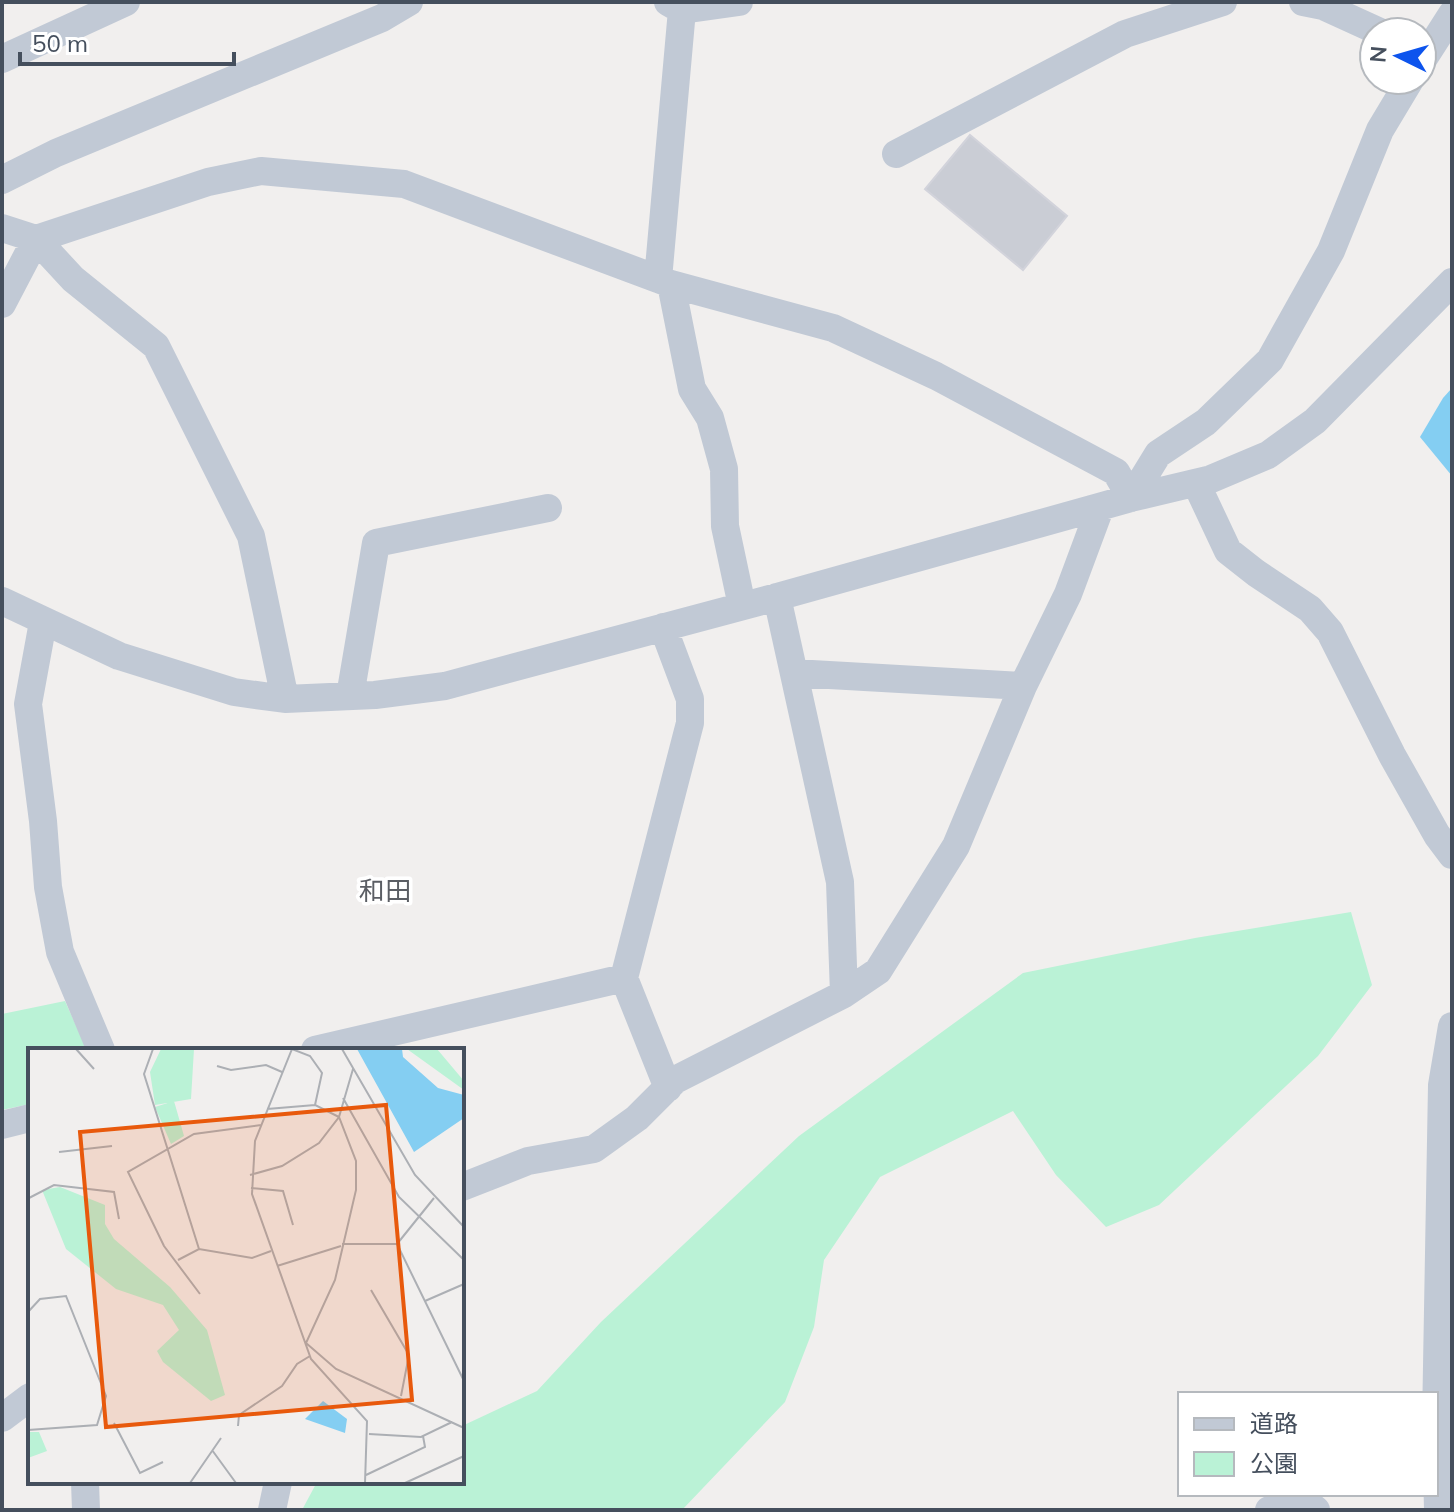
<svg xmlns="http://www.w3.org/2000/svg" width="1454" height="1512" font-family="Mulish,'Noto Sans JP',sans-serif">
  <rect width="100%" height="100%" fill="#f1efee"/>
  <path fill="#baf2d6" d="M1351,912L1372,985L1318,1056L1159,1205L1106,1227L1056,1175L1013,1111L880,1177L824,1260L814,1327L785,1402L682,1510H302L317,1482H462V1426L537,1391L601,1322L799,1136L1023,973L1195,938Z
    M65,1001L87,1050H30V1104L2,1110V1014Z"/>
  <path fill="#84cef2" d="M1452,388V476L1420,437L1443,398Z"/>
  <path fill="#cacdd5" stroke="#d2d3db" stroke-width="2" d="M970,135L1067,216L1023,270L925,189Z"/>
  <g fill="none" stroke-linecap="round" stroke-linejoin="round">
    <path stroke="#c1c9d5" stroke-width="28" d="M668,2L682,10L739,2
      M1303,2L1323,6L1380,32
      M2,59L126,2
      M1422,61L1452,14
      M896,154L1125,34L1223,2
      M2,180L56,153L382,18L409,2
      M2,228L36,239L73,279L156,346L251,536L285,699
      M658,279L682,10
      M671,284L692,389L710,418L724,469L725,526L742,606
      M2,304L36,239L208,182L261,171L404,184L671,284L833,328L936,376L1116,472L1131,498L1158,454L1206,422L1270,360L1331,251L1380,130L1410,80
      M1196,483L1228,551L1256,573L1310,609L1330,632L1392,755L1437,835L1452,855
      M777,597L840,882L844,994
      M2,601L119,656L234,692L285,699L375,695L445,686L777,597L1131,498L1211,479L1268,455L1315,421L1452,282
      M43,622L28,704L43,821L48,887L60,952L101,1050
      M663,627L690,699V723L624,978L668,1088
      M794,673L1023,686
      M350,696L376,543L548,508
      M315,1050L624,978
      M2,1125L30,1118
      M462,1187L528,1161L594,1149L637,1118L675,1080L844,994L878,971L956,846L1023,686L1068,594L1100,508
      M2,1418L30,1397
      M85,1482L86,1510
      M272,1510L278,1482
      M1269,1510L1301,1498L1316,1510
      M1438,1510L1436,1422L1442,1085L1452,1026"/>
  </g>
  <g text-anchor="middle" stroke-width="7" stroke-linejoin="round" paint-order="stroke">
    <g font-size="26" fill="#5b5e64" stroke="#fff">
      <text x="385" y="900">和田</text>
    </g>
  </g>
  <g transform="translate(28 1048)">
    <rect width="436" height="436" fill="#f1efee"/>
    <path d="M133,1H166L163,51L127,57L122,24ZM379,1H409L436,33V42ZM146,53L156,88L143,96L127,59ZM32,139L77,157V176L86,191L142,239L179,282L197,347L183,353L135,314L129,303L151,282L135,257L88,241L38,201L14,142ZM0,384H11L19,403L0,410Z" fill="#baf2d6"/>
    <path d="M329,1H374L375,9L410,40L436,47V70L386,104ZM295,353L319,371L317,385L277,371Z" fill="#84cef2"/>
    <path fill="none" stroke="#acafb4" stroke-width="2" d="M48,1L66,21M125,1L116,26L171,201M314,1L387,127L436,179M189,18L203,22L238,17L254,24M315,50L371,149L436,212M239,61L287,57M31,104L84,98M222,127L254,118L291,95L311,69L325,21M223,140L255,143L265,177M1,150L26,137L86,144L91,171M406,150L369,196L436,333M314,196H369M150,212L171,201L224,210L243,203M249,218L313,198M343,242L381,307L373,348M172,246L136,198L100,124L166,86L233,77M397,253L436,236M0,264L12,251L38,248L78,348L69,377L0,382M86,375L112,425L135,414M210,378L211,367L254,338L269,316L282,308M341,386L393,389L424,374M184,402L208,435M338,427L397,399L395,388M162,435L193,390M337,435L339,373L283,311L224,146L227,93L264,1L282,8L294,25L287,57L311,69L328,113V142L307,232L278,295L308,321L436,380M377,435L436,408"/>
    <path fill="#e8590c" fill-opacity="0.15" stroke="#e8590c" stroke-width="4" d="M358,57L384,352L78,379L52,84Z"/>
    <rect width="436" height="436" fill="none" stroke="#454f5d" stroke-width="4"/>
  </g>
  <rect width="1454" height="1512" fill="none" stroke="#454f5d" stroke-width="8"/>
  <rect x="1178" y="1392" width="260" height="104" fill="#ffffff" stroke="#b5b9be" stroke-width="2"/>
  <rect x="1194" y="1418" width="40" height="12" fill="#c1c9d5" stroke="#b5b9be" stroke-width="2"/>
  <text x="1250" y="1432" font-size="24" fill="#454f5d">道路</text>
  <rect x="1194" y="1452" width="40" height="24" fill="#baf2d6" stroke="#b5b9be" stroke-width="2"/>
  <text x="1250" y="1472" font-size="24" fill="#454f5d">公園</text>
  <g transform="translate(1398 56) rotate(275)"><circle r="38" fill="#ffffff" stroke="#b5b9be" stroke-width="2"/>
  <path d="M0-6L14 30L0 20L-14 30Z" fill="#0d54ed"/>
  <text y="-12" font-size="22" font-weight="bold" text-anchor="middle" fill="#454f5d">N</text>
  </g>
  <path d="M20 52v12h214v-12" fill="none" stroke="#454f5d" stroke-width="4"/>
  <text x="32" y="52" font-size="24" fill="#454f5d" stroke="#ffffff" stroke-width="6" paint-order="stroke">50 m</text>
</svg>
